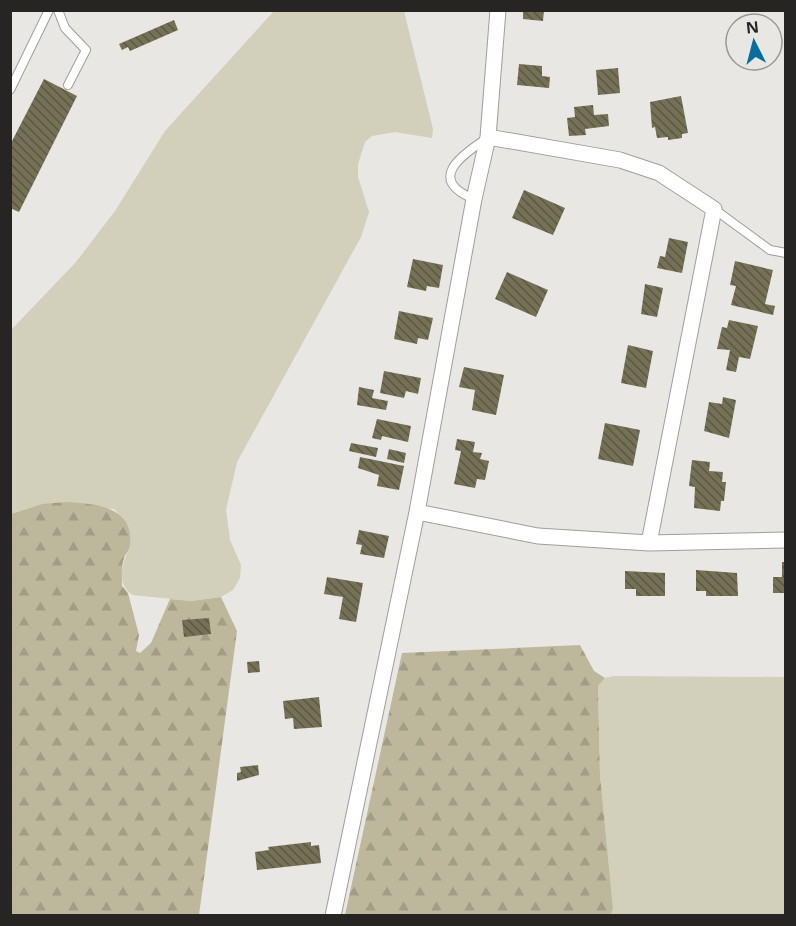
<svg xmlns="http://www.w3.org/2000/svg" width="796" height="926" font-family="'Noto Sans',sans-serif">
  <defs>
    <pattern id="forest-firs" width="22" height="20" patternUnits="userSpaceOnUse" patternTransform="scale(1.5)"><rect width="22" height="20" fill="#bdb89b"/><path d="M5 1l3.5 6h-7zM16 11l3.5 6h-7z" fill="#a29e85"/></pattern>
    <pattern id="building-back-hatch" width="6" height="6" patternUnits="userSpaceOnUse" patternTransform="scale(1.5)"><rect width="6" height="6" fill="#757156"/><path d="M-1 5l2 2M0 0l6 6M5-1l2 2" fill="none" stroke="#5a5843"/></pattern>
  </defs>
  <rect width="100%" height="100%" fill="#e8e7e4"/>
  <path fill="#d2cfba" d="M274,11H404L433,129L432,138L395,132L372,136L365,142L358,164V177L369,212L361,237L237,462L226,510L230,540L241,565L240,578L233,590L221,597L191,601L133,595C116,586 121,562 130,548L124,519L114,509L42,504L11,514V330L76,262L115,211L165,131Z
    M614,676L785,677V915H611L613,908L600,775L598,686L605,678Z"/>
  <path fill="url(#forest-firs)" d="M67,502C96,504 134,506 130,545C130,550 126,553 124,558C121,565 122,577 122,586L128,593L139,635L136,651L140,653L151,643L170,599L191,601L221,597L237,631L199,915L11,916V514L42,504Z
    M580,645L594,671L605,678L598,686L600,775L613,908L611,915H345L402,653Z"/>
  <path fill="url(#building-back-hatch)" d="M523,10H544L543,21L523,19Z
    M174,20L178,30L130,51L128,47L122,50L119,44Z
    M519,64L542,66V76L550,77L549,88L517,85Z
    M618,68L620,93L598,95L596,70Z
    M44,79L77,96L19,212L10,208V145Z
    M681,96L688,133L682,134V138L668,140V137L657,138L655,127L652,128L650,102Z
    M593,105L594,115L608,114L609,126L585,129L586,135L569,136L567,118L575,117L574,107Z
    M524,190L565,208L553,235L512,218Z
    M669,238L688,242L682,273L657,268L660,256L665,257Z
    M413,259L443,265L439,288L427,286L426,291L407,287Z
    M735,261L773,270L765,304L775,306L773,315L731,305L736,286L730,285Z
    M507,272L548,290L536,317L495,299Z
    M645,284L663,288L657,317L641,314Z
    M399,311L433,318L428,340L418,338L417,344L394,339Z
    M729,320L758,326L750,359L739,357L736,372L726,370L730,350L717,349L722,327L727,328Z
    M628,345L653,351L646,388L621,383Z
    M464,367L504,375L496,415L472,410L475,390L459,387Z
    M384,371L421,378L418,394L406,391L404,398L380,393Z
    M359,387L374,390L372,398L388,401L386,410L357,405Z
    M723,397L736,400L729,438L704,431L709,402L722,404Z
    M377,419L411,426L408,442L382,436L381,440L372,438Z
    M605,423L640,430L633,466L598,459Z
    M457,439L475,442L473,452L482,453L480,459L489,461L485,480L477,479L475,488L454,484L461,451L455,450Z
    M351,443L378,448L376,457L349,451Z
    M389,449L406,453L404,463L387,459Z
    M360,457L404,466L399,490L377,486L379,475L358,468Z
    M692,460L710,462L709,471L723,472L722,482H726L724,501H721L720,511L694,508L695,487L689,486Z
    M359,530L389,536L384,558L360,554L362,545L356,544Z
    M782,562H786V593H773V577H782Z
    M696,570L737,573L738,596H706V591H696Z
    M625,571L665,573V596H636V589H625Z
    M327,577L363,583L356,622L339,619L343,597L324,594Z
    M209,618L211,634L184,637L182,620Z
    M259,661L260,672L248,673L247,662Z
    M319,697L322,727L294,729L293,718L285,719L283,701Z
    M258,765L259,775L237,781V773L241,772L240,767Z
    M311,842V846L319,845L321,863L257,870L255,852L269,850L268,847Z"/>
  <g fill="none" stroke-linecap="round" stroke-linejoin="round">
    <defs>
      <path id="lane" d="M58,10L65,28L86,50L68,85
        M10,90L49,10
        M474,199C427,180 460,156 486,139
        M714,209L770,250L786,253"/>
      <path id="street" d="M488,137L620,160L659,173L714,209L649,543
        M417,512L538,536L649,543L786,540
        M333,916L417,512L474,199L488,137L498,10"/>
    </defs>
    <use href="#lane" stroke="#9e9e9b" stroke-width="10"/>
    <use href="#street" stroke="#9e9e9b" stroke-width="17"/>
    <use href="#lane" stroke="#fff" stroke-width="8"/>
    <use href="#street" stroke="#fff" stroke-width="15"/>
  </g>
  <rect width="796" height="926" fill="none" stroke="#262524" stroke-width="24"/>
  <g transform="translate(754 42) rotate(354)"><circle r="28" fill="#e8e7e4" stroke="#9a9997" stroke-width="1.5"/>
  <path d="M0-4.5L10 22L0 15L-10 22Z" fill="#086f9c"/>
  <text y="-9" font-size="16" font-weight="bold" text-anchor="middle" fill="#262524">N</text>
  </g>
</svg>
